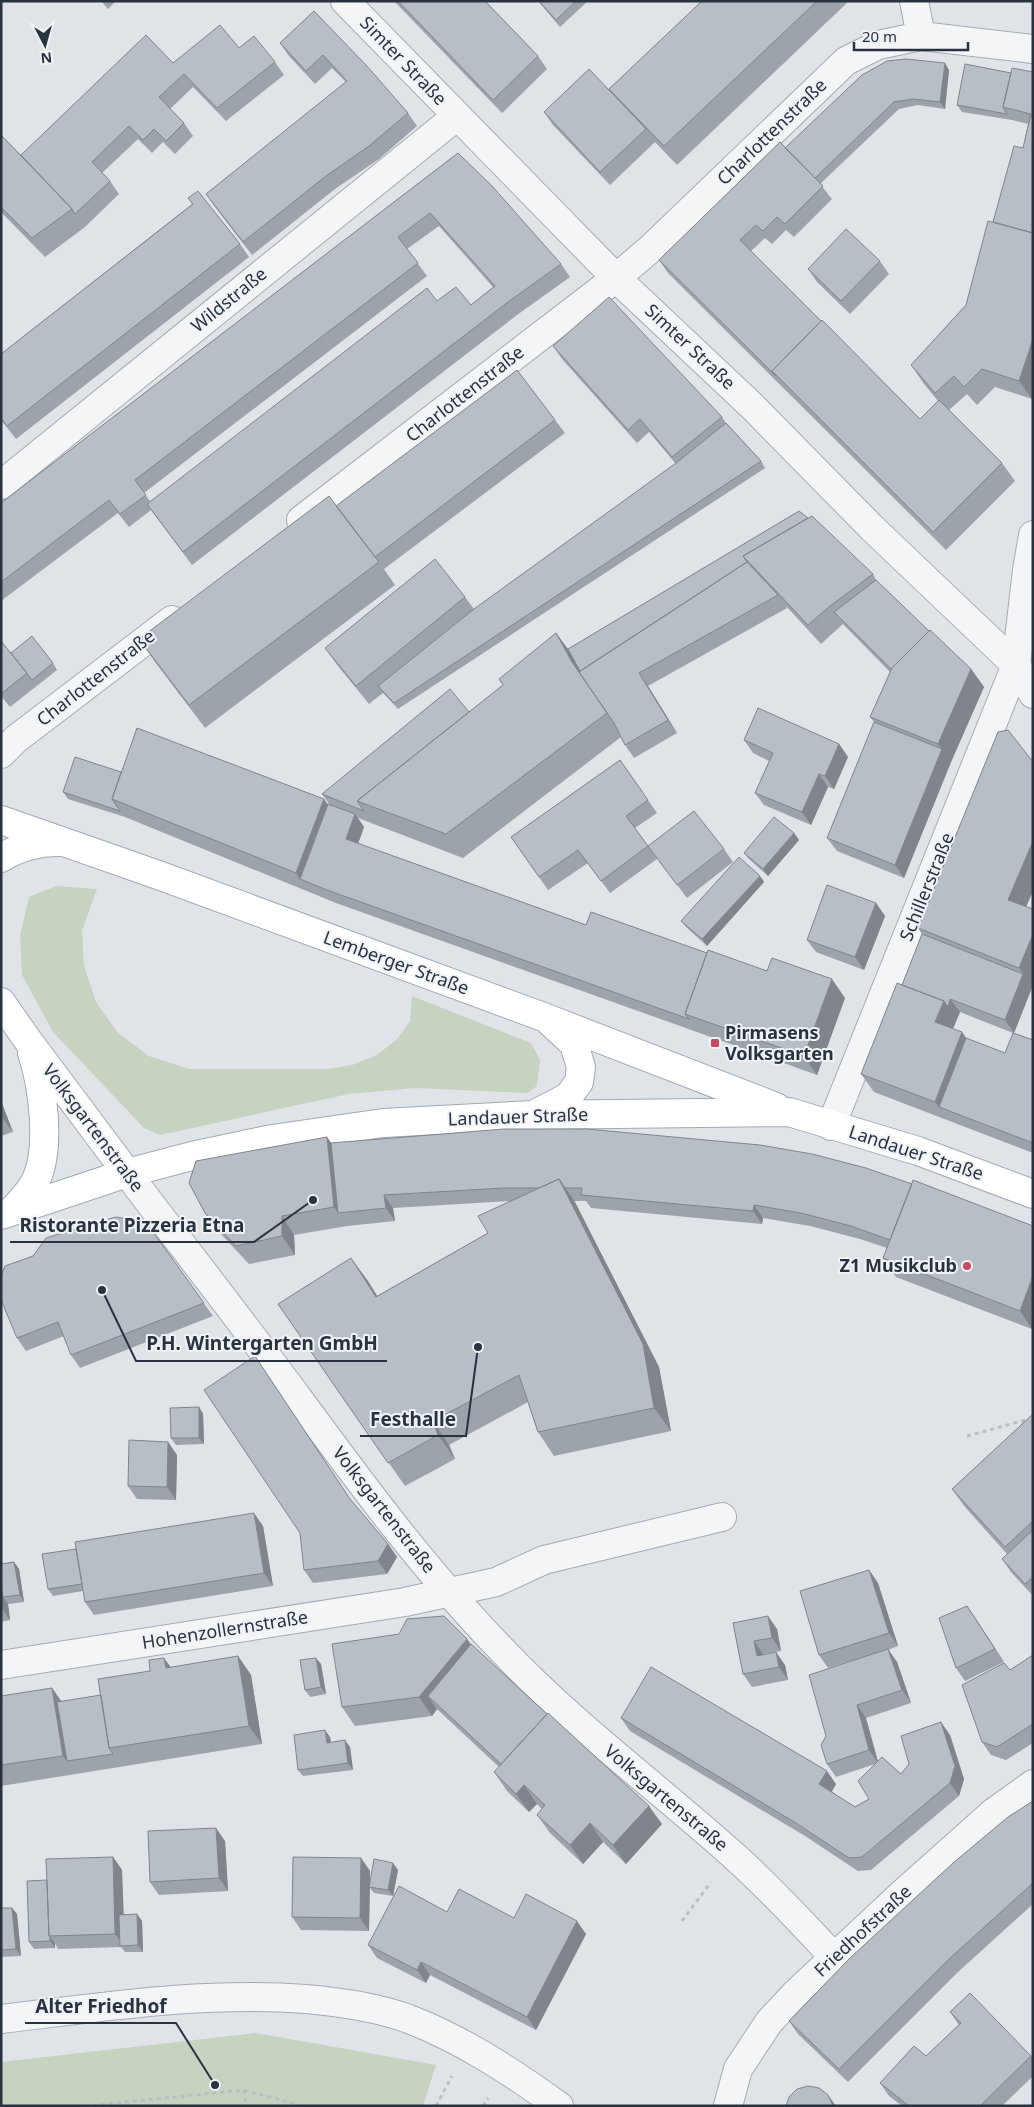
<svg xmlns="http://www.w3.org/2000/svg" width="1034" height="2107" font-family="'Noto Sans',sans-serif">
  <rect width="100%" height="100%" fill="#e0e4e9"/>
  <path fill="#c7d3c1" d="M56,886L97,889L82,931L84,966L96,1002L118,1033L149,1056L189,1069H327L352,1065L377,1055L397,1039L410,1021L412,996L531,1043L540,1060L537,1086L527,1093L415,1088L349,1094L160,1135L144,1128L53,1032L22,975L20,936L29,897Z
    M256,2033L436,2065L423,2106H1V2062Z"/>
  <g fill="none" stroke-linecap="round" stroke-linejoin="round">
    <defs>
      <path id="minor" d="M345,1L616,278L752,406L872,528L1016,665L1033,694
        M914,1L921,36
        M1,485L457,116
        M301,520L616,278L649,250L846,61L878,45L921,36L1033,49
        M1,754L16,739L172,620
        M831,1126L1016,665L1027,570L1033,535
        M127,1173C184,1248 242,1322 298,1398C362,1485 426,1572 502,1650C573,1725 656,1786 733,1855C769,1887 801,1922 834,1957
        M1,1665L405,1602L496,1582L544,1560L722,1517
        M1,2019C103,2007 203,1991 306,1999C341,2002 376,2007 409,2019C463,2040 512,2072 559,2106
        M728,2106L738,2069L769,2022L795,1994L902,1894L994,1812L1033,1784"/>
      <path id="major" d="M1,820L161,876L546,1018L776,1107
        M1,858C20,846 38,842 59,842
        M1,1002L29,1042L127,1173
        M537,1113L568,1097L579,1082L581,1067L574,1044L551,1023
        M12,1211C20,1202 31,1191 36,1180C51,1148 43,1086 32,1053
        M1,1215L127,1173L192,1156L272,1139L383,1123L532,1115L789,1112L918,1151L1033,1194"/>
    </defs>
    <use href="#minor" stroke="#a5abb3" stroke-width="30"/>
    <use href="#major" stroke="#a0a9b5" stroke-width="30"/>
    <path stroke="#babfc4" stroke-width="3" stroke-dasharray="4 4" stroke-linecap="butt" d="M967,1436L1033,1418
      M682,1921L711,1882
      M244,2090L246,2106
      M85,2106L244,2090L304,2106
      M436,2106L452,2076
      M483,2106L488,2098"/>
    <use href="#minor" stroke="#f3f5f7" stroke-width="28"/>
    <use href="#major" stroke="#fff" stroke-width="28"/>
  </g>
  <path fill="#9da3aa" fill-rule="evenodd" d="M101,1H116L108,9Z
    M394,1H485L538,56L547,69L502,113Z
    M538,1H588L560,27Z
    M702,1H849L677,165L655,142L610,185L553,125L544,112L612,93L609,89Z
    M314,11L408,113L417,126L379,159L335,189L252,255L215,207L206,194L346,82L332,68L315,84L289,56L280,43Z
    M239,48L275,62L284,75L226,121L193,87L170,109L184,123L193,136L175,154L163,142L152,153L138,139L102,173L110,181L119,194L85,227L45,257L1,212V135L21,155L173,63Z
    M949,70L945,109L918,105L899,109L820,184L832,199L794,237L786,230L772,244L765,238L751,251L920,419L938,401L924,384L911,365L966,305L993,222L1023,148L1028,124L1012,120L962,112L957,105L1011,73L1033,72L1032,399L995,387L977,405L967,394L949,410L1002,463L1015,481L946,550L668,273L659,260L785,148Z
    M458,153L561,264L570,277L517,315L192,565L151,510L129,527L118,513L1,601V503ZM439,226L493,287L471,305L437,301L150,501L144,493L427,276L407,249Z
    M188,198L240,244L249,257L16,439L1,420V354L192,204Z
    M880,261L889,274L850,314L817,282L808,269Z
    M553,346L722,417L726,423L761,461L765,468L398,709L383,693L369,704L338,666L325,648L465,597L474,609L676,464L649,432L637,443L562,359Z
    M555,420L565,433L384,569L395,585L205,728L155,662L139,639L336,506Z
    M799,511L873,574L876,580L929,631L971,669L984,687L951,762L904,878L837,851L827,838L874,722L870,717L890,672L843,624L821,644L786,606L787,608L648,686L677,733L634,758L625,745L621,737L463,858L358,818L364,827L358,844L586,925L707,953L767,971L845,998L817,1075L336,903L125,817L68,799L63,792L121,772L330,805L322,794L469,712L503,685L556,633L568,649Z
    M1,641L11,654L53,663L57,670L10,707L1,696Z
    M744,740L839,744L848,757L834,789L828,787L811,825L764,805L755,793L769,761L753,753Z
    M620,760L657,813L635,828L657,859L610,893L588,863L548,890L511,837Z
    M1033,762V891L1026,907L1033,909V986L1014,1033L1033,1040V1153L874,1092L861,1074L902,985L922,934L918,928ZM960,1012L1013,1033L1005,1053L966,1038L953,1029Z
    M794,833L799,840L768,876L749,859L744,853Z
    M648,846L724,849L733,862L687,898Z
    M760,876L764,882L707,946L686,927L681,921Z
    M876,903L885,916L864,970L816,952L807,940Z
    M1,1101L13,1132L1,1136Z
    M327,1137L331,1143L1033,1226V1329H1032L896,1277L883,1258L887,1248L860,1239L810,1226L763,1218L762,1224L591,1208L586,1201H574L659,1367L671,1431L554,1456L538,1432L528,1402L449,1445L455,1459L405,1486L278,1304L351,1258L377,1296L488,1233L510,1201L393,1208L395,1221L347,1226L294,1235L295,1255L249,1264L218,1231L205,1213Z
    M146,1222L213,1316L80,1368L71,1355L64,1336L26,1351L17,1338Z
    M199,1407L203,1414L204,1444L176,1445L171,1438Z
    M1033,1414V1596L1011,1572L1002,1559L1007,1554L965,1507L952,1489Z
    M168,1442L177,1455L176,1500L137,1499L128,1486Z
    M352,1502L388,1544L397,1557L387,1574L313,1583L304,1570Z
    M263,1526L273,1586L94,1615L85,1602L83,1591L53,1596L48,1589Z
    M14,1562L19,1569L24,1602L8,1604L10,1620L1,1622V1564Z
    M869,1570L878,1583L898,1646L888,1650L897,1662L911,1703L866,1718L878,1761L901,1774L950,1735L964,1779L959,1796L871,1870L858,1871L805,1836L630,1731L621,1718L836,1784L832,1792L855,1807L869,1799L875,1764L836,1777L827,1764L826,1736L854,1660L828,1668L819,1655Z
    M967,1606L1004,1662L965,1681L956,1668Z
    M733,1623L777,1629L781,1651L763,1654V1655L785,1665L788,1680L752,1687L743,1674Z
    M471,1644L662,1824L626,1864L603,1842L583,1864L550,1833L537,1815L542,1809L537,1804L529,1812L507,1791L494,1772L499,1767L437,1709L432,1716L355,1726L342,1707Z
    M1033,1655V1743L1006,1760L991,1755L982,1742L1010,1670Z
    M238,1656L251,1675L262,1744L1,1786V1696L52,1688L62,1702L101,1695L150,1671L164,1658L171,1668Z
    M321,1664L326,1694L310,1697L305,1690Z
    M330,1737L331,1743L350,1747L353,1770L303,1776L298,1770Z
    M1033,1801V1904L957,1973L848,2082L798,2034L789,2021Z
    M225,1841L228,1891L159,1895L150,1882Z
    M113,1857L122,1870L123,1915L137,1914L142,1921L143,1952H125L121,1947L58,1949L55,1943V1948L34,1949L29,1942L47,1880Z
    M361,1858L370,1871V1882L398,1870L393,1896L374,1893L370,1888L369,1931L301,1930L292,1917Z
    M1,1908H12L17,1914L21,1956L1,1957Z
    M447,1912L514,1918L586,1934L536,2030L430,1975L426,1983L377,1958L368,1945Z
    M950,2012L1031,2056L1033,2059V2076L1002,2106H902L889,2096L880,2083L926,2056L959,2025Z"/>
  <path fill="#80858b" d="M945,63L949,70L945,109L940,102Z
    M1033,339V396L1032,399L1019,381Z
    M556,633L573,656L583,678L572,662Z
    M971,669L984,687L951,762L938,744Z
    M639,673L648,686L677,733L668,720Z
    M839,744L848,757L834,789L825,776Z
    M942,749L951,762L904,878L895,865Z
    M819,774L828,787L811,825L802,812Z
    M324,799L337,817L300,879L296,873Z
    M355,814L364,827L355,852L346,839Z
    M794,833L799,840L768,876L763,869Z
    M1033,841V891L1021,918L1008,900Z
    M760,876L764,882L707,946L702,939Z
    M876,903L885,916L864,970L855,957Z
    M1033,934V986L1032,987L1019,968Z
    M1023,974L1032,987L1014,1033L1005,1020Z
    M832,979L845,998L817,1075L804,1056Z
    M950,999L960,1012L948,1040L935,1022L944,1001Z
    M962,1032L975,1051L939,1107L935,1102Z
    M1,1101L13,1132L1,1116Z
    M327,1137L340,1156L338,1213L334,1207Z
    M559,1179L575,1202L659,1367L671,1431L654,1408Z
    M384,1195L393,1208L395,1221L386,1208Z
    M754,1205L763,1218L762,1224L753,1211Z
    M282,1216L294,1235L295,1255L282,1236Z
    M351,1258L368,1281L392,1320L376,1297Z
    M1033,1276V1329H1032L1020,1311Z
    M199,1407L203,1414L204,1444L199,1438Z
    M433,1421L449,1445L455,1459L438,1435Z
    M168,1442L177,1455L176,1500L167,1487Z
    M254,1513L263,1526L273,1586L264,1573Z
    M388,1544L397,1557L387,1574L378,1561Z
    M14,1562L19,1569L24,1602L20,1595Z
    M1,1569L3,1597L8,1604L10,1620L1,1607Z
    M869,1570L878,1583L898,1646L889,1633Z
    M967,1606L976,1619L1004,1662L995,1649Z
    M768,1616L777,1629L781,1651L772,1638Z
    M467,1639L480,1657L428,1696L437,1709L432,1716L419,1697Z
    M754,1641L763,1654L766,1669L757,1656Z
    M888,1649L897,1662L911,1703L902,1690Z
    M776,1652L785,1665L788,1680L779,1667Z
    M238,1656L251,1675L262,1744L249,1726Z
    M164,1658L177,1676L166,1668Z
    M316,1658L321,1664L326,1694L321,1687Z
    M52,1688L65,1707L67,1761L63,1756Z
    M857,1705L866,1718L878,1763L869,1750Z
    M941,1722L950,1735L964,1779L959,1796L950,1783Z
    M325,1730L330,1737L332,1750L327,1743Z
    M345,1740L350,1747L353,1770L348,1763Z
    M827,1771L836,1784L828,1797L819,1784Z
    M524,1785L537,1804L529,1812L516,1794Z
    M649,1806L662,1824L626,1864L613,1845Z
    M590,1823L603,1842L583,1864L570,1845Z
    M216,1828L225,1841L228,1891L219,1878Z
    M113,1857L122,1870L125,1947L115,1934Z
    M361,1858L370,1871L369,1931L360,1918Z
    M393,1863L398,1870L393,1896L388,1890Z
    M12,1908L17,1914L21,1956L16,1949Z
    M137,1914L142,1921L143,1952L138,1945Z
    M577,1921L586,1934L536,2030L527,2017Z
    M50,1937L55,1943V1948L50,1941Z
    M421,1962L430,1975L426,1983L417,1970Z
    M828,2095L836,2106H833Z"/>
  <path fill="#b7bec6" stroke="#80858b" d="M398,1H485L538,56L493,100Z
    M539,1H576L556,20Z
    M702,1H817L664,146L609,89Z
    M314,11L366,65L408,113L369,146L326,176L243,242L206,194L347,81L323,55L306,71L280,43Z
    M220,25L239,48L254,36L275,62L217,108L184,74L159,97L184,123L166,141L154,129L143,140L129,126L92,162L110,181L75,214L72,209L21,155L146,35L173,63Z
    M906,59L945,63L940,102L913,99L894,102L815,178L785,148L862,75L887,61Z
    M965,64L1011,73L1003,107L1007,114L957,105Z
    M1012,68L1033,72V233L993,222L1014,146L1023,148L1031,114L1003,107Z
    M589,69L646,129L600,172L544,112Z
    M1,135L72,209L32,238L1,207Z
    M780,142L823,186L785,224L777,217L763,231L756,225L740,240L821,321L772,371L776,376L659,260Z
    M458,153L492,186L561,264L508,302L183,552L147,504L427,288L437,301L456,287L471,305L495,286L430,213L398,237L418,263L135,480L146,495L120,514L109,500L1,582V503Z
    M198,191L240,244L7,426L1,418V354L193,204L188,198Z
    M988,221L1033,233V339L1019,381L982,369L964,387L954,376L935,393L911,365L966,305Z
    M846,229L880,261L841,301L808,269Z
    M609,297L722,417L672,457L640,419L628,430L553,346Z
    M822,320L920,419L939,400L1002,463L933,532L772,371Z
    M517,370L555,420L375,557L336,506Z
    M726,423L761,461L394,703L378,686L474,609L676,463Z
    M329,496L379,562L189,705L139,639Z
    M799,511L808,518L743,556L747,562L580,671L568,649Z
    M812,516L873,574L830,606L808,625L743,556Z
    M435,559L465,597L356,686L325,648Z
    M747,562L778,595L639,673L668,720L625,745L614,723L579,672Z
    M876,580L929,631L891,669L834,612Z
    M930,630L971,669L938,744L870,717L892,668Z
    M556,633L572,662L607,713L446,834L357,801L503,685L499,679Z
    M32,636L53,663L32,680L11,653Z
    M1,641L27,673L1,694Z
    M450,689L469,712L357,801L364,811L322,794Z
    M758,708L839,744L825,776L819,774L802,812L755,793L773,753L744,740Z
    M874,722L942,749L895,865L827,838Z
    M137,728L324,799L296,873L112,799Z
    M1008,730L1033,762V841L1008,900L1033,909V934L1019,968L918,928L998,732Z
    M75,757L121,772L112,799L120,811L63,792Z
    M620,760L648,800L626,816L648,846L601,881L578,850L539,877L511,837Z
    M328,804L355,814L346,839L586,925L591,912L707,953L685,1014L689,1019L327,890L300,879Z
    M694,811L724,849L677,885L648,846Z
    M774,817L794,833L763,869L744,853Z
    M739,857L760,876L702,939L681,921Z
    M827,885L876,903L855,957L807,940Z
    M922,934L1023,974L1005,1020L950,999L948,1007L944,1001L902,985Z
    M708,950L767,971L772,958L832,979L804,1056L685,1014Z
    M897,983L944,1001L935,1022L962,1032L935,1102L861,1074Z
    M1013,1033L1033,1040V1143L939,1107L966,1038L1005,1053Z
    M504,1129H587L760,1145L812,1154L866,1168L912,1184L890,1240L851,1226L801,1213L754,1205L753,1211L581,1195L582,1188H565L559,1179L539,1188H504L384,1195L386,1208L338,1213L331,1143Z
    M327,1137L334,1207L282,1216V1236L236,1246L205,1213L189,1183L196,1161Z
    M559,1179L643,1344L654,1408L538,1432L519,1375L433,1421L438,1435L388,1463L278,1304L351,1258L376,1297L488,1233L478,1216Z
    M913,1180L1033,1226V1276L1020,1311L883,1258Z
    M116,1217L146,1222L204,1303L71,1355L58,1322L17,1338L1,1300V1276L5,1266L33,1256L46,1238Z
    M255,1356L350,1499L388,1544L378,1561L304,1570L300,1533L204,1390Z
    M199,1407V1438H171L170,1408Z
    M1033,1414V1521L1005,1547L952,1489Z
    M129,1440L168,1442L167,1487L128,1486Z
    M254,1513L264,1573L85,1602L75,1542Z
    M1033,1530V1577L1025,1584L1002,1559Z
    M76,1549L82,1584L48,1589L42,1554Z
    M14,1562L20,1595L3,1597L1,1585V1564Z
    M869,1570L889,1633L819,1655L800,1591Z
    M967,1606L995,1649L956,1668L939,1618Z
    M444,1616L467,1639L419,1697L342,1707L332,1644L399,1634L407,1619Z
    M768,1616L772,1638L754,1641L757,1656L776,1652L779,1667L743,1674L733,1623Z
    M471,1644L547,1714L501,1764L428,1696Z
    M888,1649L902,1690L857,1705L869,1750L827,1764L821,1745L826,1736L809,1675Z
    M1033,1655V1724L997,1747L982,1742L962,1685L1004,1663L1010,1670Z
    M238,1656L249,1726L109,1748L98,1679L150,1671L149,1660L164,1658L166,1668Z
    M316,1658L321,1687L305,1690L300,1660Z
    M651,1667L827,1771L819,1784L855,1807L869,1799L858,1781L882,1757L901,1774L909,1764L901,1736L941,1722L955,1766L950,1783L862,1857L849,1858L796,1823L621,1718Z
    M52,1688L63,1756L1,1765V1696Z
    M101,1695L109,1748L113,1754L67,1761L57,1702Z
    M548,1713L649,1806L613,1845L590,1823L570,1845L537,1815L545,1805L524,1785L516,1794L494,1772Z
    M325,1730L327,1743L345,1740L348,1763L298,1770L294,1735Z
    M1033,1801V1883L948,1960L839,2069L789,2021L850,1958L953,1863L1008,1817Z
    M216,1828L219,1878L150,1882L148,1831Z
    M113,1857L115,1934L49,1936L46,1859Z
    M293,1857L361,1858L360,1918L292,1917Z
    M374,1859L393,1863L388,1890L369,1887Z
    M47,1880L49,1936H50V1941L29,1942L27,1881Z
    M399,1886L447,1912L459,1889L514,1918L526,1894L577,1921L527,2017L421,1962L417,1970L368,1945Z
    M1,1908H12L16,1949L1,1950Z
    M137,1914L138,1945L120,1946L119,1915Z
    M970,1993L1031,2056L980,2106H909L880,2083L914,2046L926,2056L961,2023L950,2012Z
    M808,2086L819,2088L828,2095L833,2106H786L789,2097L797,2089Z"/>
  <g fill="#cd4663" stroke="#f0f3f6" stroke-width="2">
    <rect x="710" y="1038" width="10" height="10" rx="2.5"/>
    <circle cx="967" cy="1266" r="5"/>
  </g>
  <g text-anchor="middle" stroke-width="4" stroke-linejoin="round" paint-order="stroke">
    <g font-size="18" fill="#293340" stroke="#f0f3f6">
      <text transform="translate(403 61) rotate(46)" y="6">Simter Straße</text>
      <text transform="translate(772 132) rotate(-44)" y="6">Charlottenstraße</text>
      <text transform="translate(229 300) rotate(-39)" y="6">Wildstraße</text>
      <text transform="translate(690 347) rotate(43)" y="6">Simter Straße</text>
      <text transform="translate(465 394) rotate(-38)" y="6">Charlottenstraße</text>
      <text transform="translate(96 678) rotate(-38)" y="6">Charlottenstraße</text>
      <text transform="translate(927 887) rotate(-68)" y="6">Schillerstraße</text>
      <text transform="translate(396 963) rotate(20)" y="6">Lemberger Straße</text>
      <text transform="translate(518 1117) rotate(-2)" y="6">Landauer Straße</text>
      <text transform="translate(93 1128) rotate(53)" y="6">Volksgartenstraße</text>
      <text transform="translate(916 1153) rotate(18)" y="6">Landauer Straße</text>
      <text transform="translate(384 1510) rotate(52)" y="6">Volksgartenstraße</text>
      <text transform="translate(225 1630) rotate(-9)" y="6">Hohenzollernstraße</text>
      <text transform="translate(666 1798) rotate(40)" y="6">Volksgartenstraße</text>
      <text transform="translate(863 1931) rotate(-43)" y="6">Friedhofstraße</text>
    </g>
    <g font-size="18" font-weight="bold" fill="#293340" stroke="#f0f3f6" text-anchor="start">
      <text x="725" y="1039">Pirmasens<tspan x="725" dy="21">Volksgarten</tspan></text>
      <text x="957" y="1272" text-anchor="end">Z1 Musikclub</text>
    </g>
  </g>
  <path fill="none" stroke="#293340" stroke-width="2" d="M313 1200L254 1242H10M102 1290L136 1361H387M478 1347L466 1436H360M215 2085L176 2023H25"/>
  <g fill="#293340" stroke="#f0f3f6" stroke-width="2">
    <circle cx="313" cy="1200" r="5"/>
    <circle cx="102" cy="1290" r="5"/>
    <circle cx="478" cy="1347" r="5"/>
    <circle cx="215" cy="2085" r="5"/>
  </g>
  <g font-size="19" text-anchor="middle" font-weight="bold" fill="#293340" stroke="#f0f3f6" stroke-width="4" stroke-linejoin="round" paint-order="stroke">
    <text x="132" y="1232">Ristorante Pizzeria Etna</text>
    <text x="262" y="1350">P.H. Wintergarten GmbH</text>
    <text x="413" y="1426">Festhalle</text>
    <text x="101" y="2013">Alter Friedhof</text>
  </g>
  <rect width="1034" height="2107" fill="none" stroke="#293340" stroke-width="5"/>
  <g transform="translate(45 45) rotate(174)" stroke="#f0f3f6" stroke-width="4" paint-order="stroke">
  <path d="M0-4L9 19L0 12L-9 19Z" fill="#293340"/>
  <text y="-8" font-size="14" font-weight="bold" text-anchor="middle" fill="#293340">N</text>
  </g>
  <path d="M854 42v8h114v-8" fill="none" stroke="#293340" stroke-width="2.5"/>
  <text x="862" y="42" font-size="15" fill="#293340" stroke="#f0f3f6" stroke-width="4" paint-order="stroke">20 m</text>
</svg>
